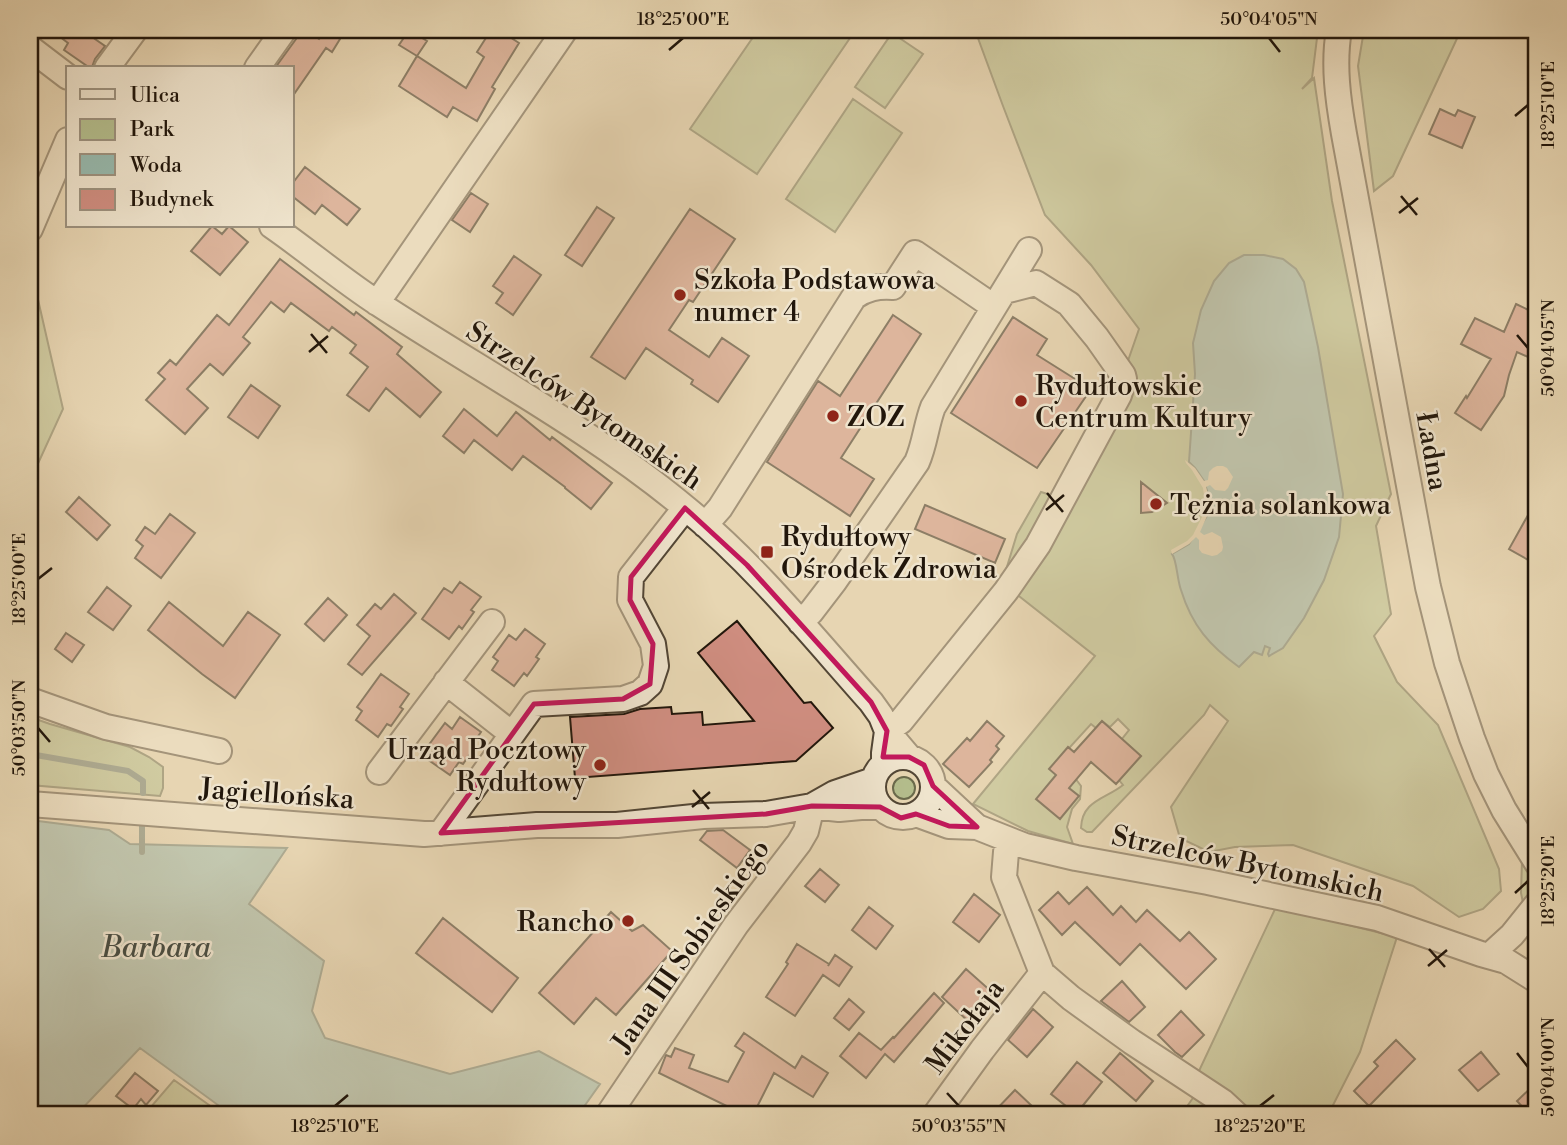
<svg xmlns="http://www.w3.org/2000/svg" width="1567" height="1145" font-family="'Libre Bodoni',serif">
  <rect width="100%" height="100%" fill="#e7d6b2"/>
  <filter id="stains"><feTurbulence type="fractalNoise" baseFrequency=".00286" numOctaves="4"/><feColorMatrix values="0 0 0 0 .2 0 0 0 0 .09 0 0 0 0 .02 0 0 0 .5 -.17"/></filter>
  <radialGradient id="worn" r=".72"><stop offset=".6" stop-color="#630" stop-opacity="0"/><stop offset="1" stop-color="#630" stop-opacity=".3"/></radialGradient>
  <path fill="#b4be8d" stroke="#6a6a4c" stroke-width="2" d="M758,30H838L850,38L757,174L690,129Z
    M975,30H1318L1312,78L1302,89L1314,78L1332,201L1391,494L1376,526L1391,614L1374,636L1397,682L1438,725L1499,869L1501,891L1483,909L1459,917L1413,886L1293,845L1235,847L1209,852L1180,838L1171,807L1228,721L1210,705L1204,715L1092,832H1087L1081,828C1082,800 1106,799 1123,785L1119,780L1141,756L1122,739L1129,730L1118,719L1110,727L1102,721L1096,728L1091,724L1050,769L1075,778L1081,786L1080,799L1072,809L1067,827L1073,844L1028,831L973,804L1095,656L1015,593L1006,570L1017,534L1041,492L1051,495L1123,375L1139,329L1091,265L1045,215L1003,106Z
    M1364,30H1461L1393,176L1374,191L1358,66Z
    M892,33L923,54L885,108L855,87Z
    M853,99L902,133L835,232L786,199Z
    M34,282L63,409L30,481V294Z
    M30,717L50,724L130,747L149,757L163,767V788L160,796L30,785Z
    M893 788a11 11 0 1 1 22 0a11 11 0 1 1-22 0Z
    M1522,860C1534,879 1534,888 1524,908L1521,893Z
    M1276,907L1397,937L1360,1052L1328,1115H1239L1198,1073Z
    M174,1080L223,1115H144Z
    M1195,1095L1225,1115H1181Z"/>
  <path fill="#97b9ad" stroke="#68786c" stroke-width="2" d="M1244,255H1264L1283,259L1296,269L1304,282L1318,347L1343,494L1339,537L1324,580L1304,618L1283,648L1269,656L1268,654L1270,648L1265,646L1262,655L1254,652L1239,667C1210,646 1192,626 1181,590C1177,580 1177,560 1172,554L1189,544L1207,516L1208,494L1204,481L1195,468L1189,462L1195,374L1193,343L1201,310L1214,281L1229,263Z
    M30,820L109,830L130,844L287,848L249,904L324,961L312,1011L325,1038L450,1074L539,1051L600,1084L578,1115H237L222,1108L140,1048L76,1115H46L30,1102Z"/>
  <path fill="#e7d6b2" d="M1185,460L1195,468L1204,481L1208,480L1209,472L1213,468L1217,466H1223L1227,468L1233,477L1228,488L1225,491L1215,490L1210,485L1206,487L1208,494L1207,516L1200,532L1204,535L1212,532L1221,537L1223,547L1222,551L1217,555L1212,556L1202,553L1199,549V540L1196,537L1189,544L1172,554L1171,550L1187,541L1193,535L1203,515L1204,495L1203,488L1192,470L1186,463Z"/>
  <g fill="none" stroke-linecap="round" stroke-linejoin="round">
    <path stroke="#68786c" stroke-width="6" d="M30,754L128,771L143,781V793
      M142,852V826"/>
  </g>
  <path fill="#d08e81" stroke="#21160b" stroke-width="2" d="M51,30H102L95,39L105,46L95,59L92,67L90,68L64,50L68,43Z
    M299,30H306L319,39L327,30L340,39L332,52L326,48L292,97V68H275L296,39Z
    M409,30L427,41L417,56L399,45Z
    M491,30H499L519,43L492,87L495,89L477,121L453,107L447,117L399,86L417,56L466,88L484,57L477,52Z
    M1440,109L1455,116L1458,110L1475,117L1462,148L1429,134Z
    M305,167L360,209L347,225L322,205L315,214L292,196V184Z
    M471,193L488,204L470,232L452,220Z
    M597,207L614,218L582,266L565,255Z
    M690,209L735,239L693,302L689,300L669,330L709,357L722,338L749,356L718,402L691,384L693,380L646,348L625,379L591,357Z
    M212,226L222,234L229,226L248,242L220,275L191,251Z
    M514,256L541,275L513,315L496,303L503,293L493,286Z
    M280,259L354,315L356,312L402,347L397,354L441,392L420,417L386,388L369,411L347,395L368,367L350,353L356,345L332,327L329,331L291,303L284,312L271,302L243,337L250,343L223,375L210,364L187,389L208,408L185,434L146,400L165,379L158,373L170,360L176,365L217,315L229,325Z
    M1516,304L1537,314V340L1528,357L1517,352L1509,375L1504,396L1481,430L1455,413L1466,396L1467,398L1491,359L1461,344L1475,318L1504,332Z
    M893,315L921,334L841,458L874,479L850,516L767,462L818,381L840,396Z
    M1013,317L1047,339L1037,355L1091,389L1037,468L951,413Z
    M251,385L280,406L258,438L228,417Z
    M464,409L497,436L516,412L550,440L552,437L612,483L591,509L565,488V487L523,456L512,470L474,440L464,453L443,436Z
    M1141,482L1167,503L1152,512L1141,513Z
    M79,497L110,525L97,540L66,512Z
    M1537,499V565L1509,549Z
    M925,505L1005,539L995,563L915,529Z
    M170,514L195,533L161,578L135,558L143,546L136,540L145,527L155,534Z
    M460,582L481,597L471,610L474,612L462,629L459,626L449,639L422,619L444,588L452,593Z
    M107,587L131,606L113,630L88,612Z
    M394,594L416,613L362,675L348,664L370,636L357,625L375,604L381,609Z
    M328,598L347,615L324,641L305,624Z
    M169,602L223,646L248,612L280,635L235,698L202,674L148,630Z
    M737,621L804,703L811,702L833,728L796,761L575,778L570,717L624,714L640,709L671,707L672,714L702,712L703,725L754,721L698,653Z
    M525,629L545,644L536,657L539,659L527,676L524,673L514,686L492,670L498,661L493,657L509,635L516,640Z
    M66,633L84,645L72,662L55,649Z
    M381,674L409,694L400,707L403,709L391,726L387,724L378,737L356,720L362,711L357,707Z
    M460,717L481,732L472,745L475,747L463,764L459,762L450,775L427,759L434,750L428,746L445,723L452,729Z
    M987,721L1004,736L996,746L999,749L990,760L992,762L969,787L943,764L967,738L970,741Z
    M1102,721L1141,756L1116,784L1091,762L1069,788L1079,796L1060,819L1036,799L1056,775L1049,769L1068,747L1074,752Z
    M723,830L750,850L737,868L700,840L707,831Z
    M820,869L839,885L825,902L805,886Z
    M1087,887L1113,915L1121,906L1136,922L1147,910L1180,941L1189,932L1216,959L1186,989L1140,944L1120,965L1075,922L1062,935L1039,910L1058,892L1069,904Z
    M974,894L1000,915L979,942L953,922Z
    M869,907L893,926L876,949L852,930Z
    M611,912L632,931L643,925L672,951L616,1015L596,998L574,1024L539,993Z
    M443,918L518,978L492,1012L416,953Z
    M797,944L829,964L828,966L835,955L852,967L839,986L823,975L795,1016L766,997L788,964L786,962Z
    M966,969L993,993L968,1021L942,997Z
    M1122,981L1145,1007L1129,1022L1101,1001Z
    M934,993L944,1003L894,1062L885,1054L866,1078L840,1056L859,1033L881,1050L893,1037L894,1038Z
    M849,999L864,1012L849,1030L834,1018Z
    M1033,1009L1053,1027L1027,1057L1008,1040Z
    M1181,1011L1204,1035L1182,1057L1175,1052L1158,1035Z
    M744,1033L795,1068L802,1056L828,1073L813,1097L774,1073L753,1115H745L659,1073L666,1055L671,1057L675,1048L694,1055L689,1068L728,1082L744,1052L735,1046Z
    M1396,1040L1415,1059L1369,1106L1354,1091L1378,1066L1374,1062Z
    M1481,1052L1499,1074L1478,1091L1459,1070Z
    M1120,1053L1153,1081L1136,1101L1103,1073Z
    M1077,1062L1102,1082L1076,1114L1051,1094Z
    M135,1073L158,1091L146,1105L141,1099L133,1109L116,1096Z
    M1537,1082V1115H1530L1517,1101Z
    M1015,1090L1033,1107L1024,1115H991Z"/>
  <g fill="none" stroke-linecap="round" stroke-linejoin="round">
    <defs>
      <path id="minor" d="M1339,30C1333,64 1338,100 1344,134L1418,534L1428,587L1447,663L1472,738L1486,774L1504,810L1537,863
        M30,48L68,77
        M107,68L135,30
        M257,68L284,30
        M272,226C308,251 342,280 379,304C483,372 592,430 688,510C756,566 812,636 871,702L881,716L887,731L909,757
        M30,229L68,140
        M377,303L565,30
        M705,525L720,508L854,297C866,288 878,286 893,287L915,253L994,307
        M800,622L811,612L834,582L917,462C925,444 926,425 933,407L1029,250
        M446,682L512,734
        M30,700L106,727L219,751
        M873 787a30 30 0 1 1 60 0a30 30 0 1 1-60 0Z
        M884,762V753L887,731L901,721L1006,591L1038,545L1119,395L1124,379L1123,375L1097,338L1069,304L1036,283L1005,291
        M379,772L492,622
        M933,786L977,827
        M30,804L424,834L537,825H617L703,816L766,814L812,806L839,809L861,807H880
        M812,806L835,793L873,780
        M916,814L949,826L977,827L1025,846L1076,858L1208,882L1377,918L1481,954L1506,961L1533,978L1537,980
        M441,833L534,704L623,699L640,693L650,684L656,666L653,644L630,600L631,577L685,508
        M1008,841L1006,852L1004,877L1042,973L1071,998L1132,1042L1223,1102L1237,1115
        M1489,956L1512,935L1537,904
        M608,1115L736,925L799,843L806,831L812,806
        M935,1115L982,1050L1042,973"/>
    </defs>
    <use href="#minor" stroke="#524635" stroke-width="28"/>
    <use href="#minor" stroke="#efe4cd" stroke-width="24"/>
  </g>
  <path d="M0 0H1567V1145H0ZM685,508L747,565L871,702L887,731L883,757H909L924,765L933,786L977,827L949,826L916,814L901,818L880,807L812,806L766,814L441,833L534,704L623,699L650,684L653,644L630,600L631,577Z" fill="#e7d6b2" fill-opacity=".55" fill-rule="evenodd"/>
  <path fill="none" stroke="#c2185b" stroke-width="5" stroke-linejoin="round" d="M685,508L747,565L871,702L887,731L883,757H909L924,765L933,786L977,827L949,826L916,814L901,818L880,807L812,806L766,814L441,833L534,704L623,699L650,684L653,644L630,600L631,577Z"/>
  <path fill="none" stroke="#21160b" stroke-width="2.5" d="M1269,38L1280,52M669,50L683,38M1515,116L1528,105M1401,196L1417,215M1399,213L1418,198M311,334L327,353M1517,335L1528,348M309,352L328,336M1047,493L1063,512M1046,510L1064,495M38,579L52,568M38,728L50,742M693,790L709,809M692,807L710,792M1515,893L1528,881M1429,949L1445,967M1428,966L1447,950M1517,1053L1528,1067M947,1093L959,1106M335,1106L348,1095M1260,1106L1274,1095"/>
  <g fill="#8f2418" stroke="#efe4cd" stroke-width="2.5">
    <circle cx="680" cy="295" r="7"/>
    <circle cx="1021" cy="401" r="7"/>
    <circle cx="833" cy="416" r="7"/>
    <circle cx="1156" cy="504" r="7"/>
    <rect x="760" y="545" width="14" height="14" rx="3.5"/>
    <circle cx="600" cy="765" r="7"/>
    <circle cx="628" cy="921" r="7"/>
  </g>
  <g text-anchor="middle" stroke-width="5" stroke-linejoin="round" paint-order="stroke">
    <g font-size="28" fill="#21160b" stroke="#efe4cd" text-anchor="start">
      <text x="694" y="289">Szkoła Podstawowa<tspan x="694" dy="32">numer 4</tspan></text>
      <text x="1035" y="395">Rydułtowskie<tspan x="1035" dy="32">Centrum Kultury</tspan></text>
      <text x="847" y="426">ZOZ</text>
      <text x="1170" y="514">Tężnia solankowa</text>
      <text x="781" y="546">Rydułtowy<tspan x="781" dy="32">Ośrodek Zdrowia</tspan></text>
      <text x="586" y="759" text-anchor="end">Urząd Pocztowy<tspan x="586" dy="32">Rydułtowy</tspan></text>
      <text x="614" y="931" text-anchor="end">Rancho</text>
    </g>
    <g font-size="28" fill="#21160b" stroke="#efe4cd">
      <text transform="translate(585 405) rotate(34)" y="10">Strzelców Bytomskich</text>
      <text transform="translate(1433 451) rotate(80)" y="10">Ładna</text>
      <text transform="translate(277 793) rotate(4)" y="10">Jagiellońska</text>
      <text transform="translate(1248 863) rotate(12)" y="10">Strzelców Bytomskich</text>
      <text transform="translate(690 945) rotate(-55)" y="10">Jana III Sobieskiego</text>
      <text transform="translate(964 1026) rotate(-53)" y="10">Mikołaja</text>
    </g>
    <g font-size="30" font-style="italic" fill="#4a4f44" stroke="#efe4cd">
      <text x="156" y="957">Barbara</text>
    </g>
  </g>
  <rect width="1567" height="1145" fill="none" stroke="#e7d6b2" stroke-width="77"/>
  <rect x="66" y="66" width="228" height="161" fill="#efe4cd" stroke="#9d927f" stroke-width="2"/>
  <rect x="80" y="89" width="35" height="10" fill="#efe4cd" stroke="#9d927f" stroke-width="2"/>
  <text x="130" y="102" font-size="21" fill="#21160b">Ulica</text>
  <rect x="80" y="119" width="35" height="21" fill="#b4be8d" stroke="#9d927f" stroke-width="2"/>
  <text x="130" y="136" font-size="21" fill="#21160b">Park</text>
  <rect x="80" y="154" width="35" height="21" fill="#97b9ad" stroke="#9d927f" stroke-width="2"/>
  <text x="130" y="172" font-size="21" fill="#21160b">Woda</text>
  <rect x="80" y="189" width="35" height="21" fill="#d08e81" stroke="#9d927f" stroke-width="2"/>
  <text x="130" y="206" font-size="21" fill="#21160b">Budynek</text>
  <rect x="38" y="38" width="1490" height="1068" fill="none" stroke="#21160b" stroke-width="2.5"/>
  <g font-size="18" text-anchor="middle" fill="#21160b">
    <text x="683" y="25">18°25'00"E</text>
    <text x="1269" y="25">50°04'05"N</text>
    <text transform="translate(1548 105) rotate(-90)" y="6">18°25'10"E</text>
    <text transform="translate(1548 348) rotate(-90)" y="6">50°04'05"N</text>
    <text transform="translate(19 579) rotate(-90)" y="6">18°25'00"E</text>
    <text transform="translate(19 728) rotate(-90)" y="6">50°03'50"N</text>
    <text transform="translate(1548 881) rotate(-90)" y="6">18°25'20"E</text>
    <text transform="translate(1548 1067) rotate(-90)" y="6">50°04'00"N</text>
    <text x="335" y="1132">18°25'10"E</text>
    <text x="959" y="1132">50°03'55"N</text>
    <text x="1260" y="1132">18°25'20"E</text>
  </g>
  <rect width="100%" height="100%" filter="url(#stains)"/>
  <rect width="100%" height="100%" fill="url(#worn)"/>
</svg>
